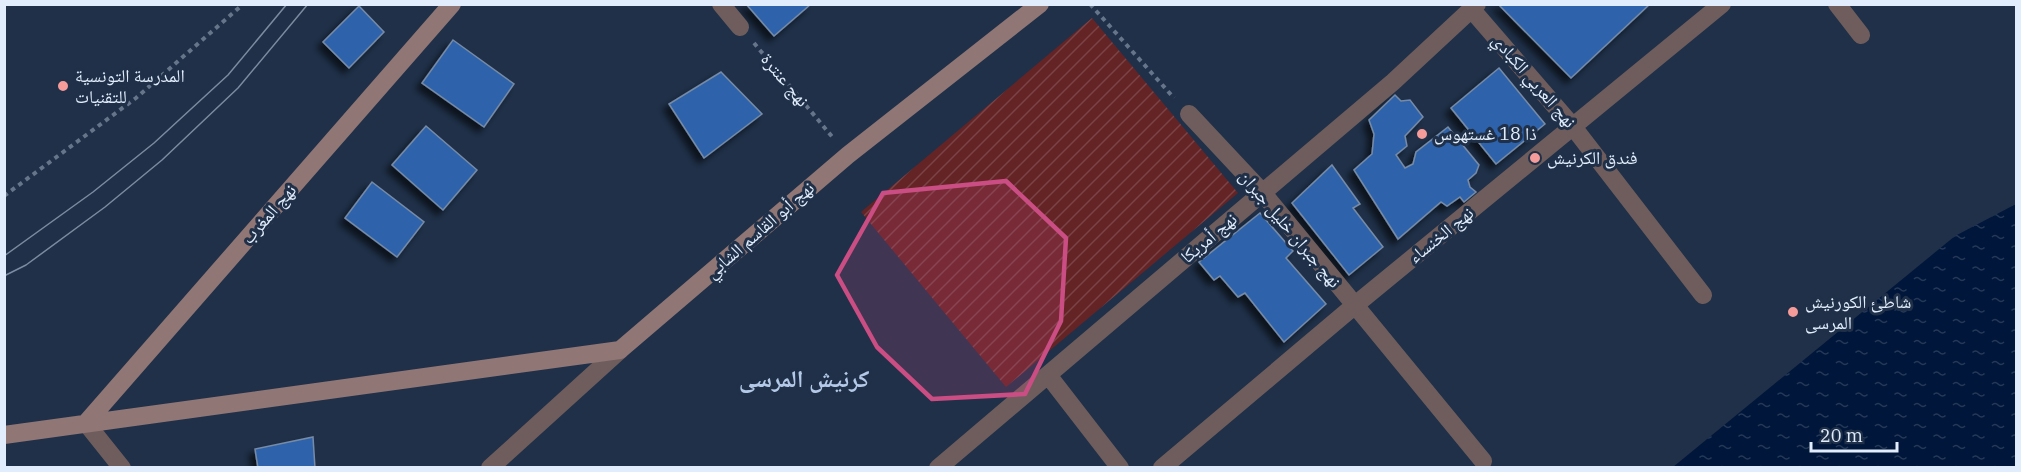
<svg xmlns="http://www.w3.org/2000/svg" width="2021" height="472" font-family="'IBM Plex Serif','Noto Naskh Arabic',serif">
  <defs>
    <pattern id="garden-furrows" width="10" height="10" patternUnits="userSpaceOnUse" patternTransform="scale(1.5)"><rect width="10" height="10" fill="#642325"/><path d="M-1 1l2-2M0 10L10 0M9 11l2-2" fill="none" stroke="#7a4346"/></pattern>
    <pattern id="water-ripples" width="26" height="14" patternUnits="userSpaceOnUse" patternTransform="scale(1.5)"><rect width="26" height="14" fill="#00163a"/><path d="M2 4q2-2 4 0t4 0M15 11q2-2 4 0t4 0" fill="none" stroke="#253857"/></pattern>
    <filter id="shadow"><feDropShadow dx="-5.5" dy="5.5" stdDeviation="3" flood-color="#0009"/></filter>
  </defs>
  <rect width="100%" height="100%" fill="#1f3048"/>
  <path fill="url(#garden-furrows)" d="M1092,18L1238,193L1006,387L861,212Z"/>
  <path fill="url(#water-ripples)" d="M2016,204V467H1673L1955,236Z"/>
  <path fill="#2e64ab" stroke="#778ba7" stroke-width="1.5" filter="url(#shadow)" d="M746,4H811L774,36Z
    M1498,4H1650L1571,78Z
    M359,6L384,32L349,68L323,42Z
    M453,40L514,84L484,127L422,83Z
    M1499,68L1545,124L1496,164L1451,108Z
    M721,72L762,114L704,158L669,104Z
    M1395,95L1401,101L1410,100L1423,117L1405,136L1407,146L1396,155L1405,168L1413,164L1416,152L1448,127L1479,165L1476,173L1468,180L1470,187L1476,192L1464,202L1460,197L1447,206L1441,202L1398,239L1354,170L1372,154L1374,134L1369,120Z
    M426,126L477,170L443,210L392,165Z
    M1332,165L1360,204L1353,208L1383,247L1349,275L1292,203Z
    M372,182L424,222L397,257L345,218Z
    M1260,213L1293,251L1286,258L1326,304L1284,342L1245,293L1238,297L1220,276L1214,280L1199,262Z
    M313,437L315,468H258L255,449Z"/>
  <g fill="none" stroke-linecap="round" stroke-linejoin="round">
    <path stroke="#66758a" stroke-width="4" stroke-dasharray="4.5 4.5" stroke-linecap="butt" d="M1090,4L1174,98
      M754,43L834,139
      M4,196L136,98L241,6"/>
    <path stroke="#6e5d5c" stroke-width="18" d="M721,4L740,27
      M1837,4L1861,35
      M1473,11L1574,128L1703,295
      M1189,114L1262,192L1483,461
      M1048,375L1120,468
      M86,423L122,468
      M490,468L620,350
      M938,468L1393,82L1477,4
      M1162,468L1354,306L1722,4"/>
    <path stroke="#907675" stroke-width="18" d="M86,423L452,4
      M4,435L620,350L848,155L1040,4"/>
    <path stroke="#7c8b9f" stroke-width="1.5" d="M4,256L93,192L154,143L228,75L287,4
      M4,276L26,265L105,207L162,160L238,88L308,4"/>
  </g>
  <path fill="#ca4d83" fill-opacity="0.2" stroke="#ca4d83" stroke-width="4.5" stroke-linejoin="round" d="M1006,181L1066,238L1061,321L1025,394L932,399L877,347L837,275L883,193Z"/>
  <g fill="#f59b99" stroke="#1f3048" stroke-width="2">
    <circle cx="63" cy="86" r="6"/>
    <circle cx="1422" cy="134" r="6"/>
    <circle cx="1535" cy="158" r="6"/>
    <circle cx="1793" cy="312" r="6"/>
  </g>
  <g text-anchor="middle" stroke-width="6" stroke-linejoin="round" paint-order="stroke">
    <g font-size="18" fill="#e1edfc" stroke="#1f3048" text-anchor="start">
      <text x="75" y="82">المدرسة التونسية<tspan x="75" dy="21">للتقنيات</tspan></text>
      <text x="1434" y="140">ذا 18 غستهوس</text>
      <text x="1547" y="164">فندق الكرنيش</text>
      <text x="1805" y="308">شاطئ الكورنيش<tspan x="1805" dy="21">المرسى</tspan></text>
    </g>
    <g font-size="18" fill="#e1edfc" stroke="#1f3048">
      <text transform="translate(785 80) rotate(50)" y="6">نهج عنترة</text>
      <text transform="translate(1534 81) rotate(49)" y="6">نهج العربي الكبادي</text>
      <text transform="translate(269 214) rotate(-49)" y="6">نهج المغرب</text>
      <text transform="translate(1290 229) rotate(50)" y="6">نهج جبران خليل جبران</text>
      <text transform="translate(760 230) rotate(-41)" y="6">نهج أبو القاسم الشابي</text>
      <text transform="translate(1441 235) rotate(-39)" y="6">نهج الخنساء</text>
      <text transform="translate(1209 238) rotate(-40)" y="6">نهج أمريكا</text>
    </g>
    <g font-size="24" font-weight="bold" fill="#b3c9e7" stroke="#1f3048">
      <text x="804" y="387">كرنيش المرسى</text>
    </g>
  </g>
  <rect width="2021" height="472" fill="none" stroke="#e1edfc" stroke-width="12"/>
  <path d="M1811 442v9h86v-9" fill="none" stroke="#e1edfc" stroke-width="3"/>
  <text x="1820" y="442" font-size="18" fill="#e1edfc" stroke="#1f3048" stroke-width="4.5" paint-order="stroke">20 m</text>
</svg>
